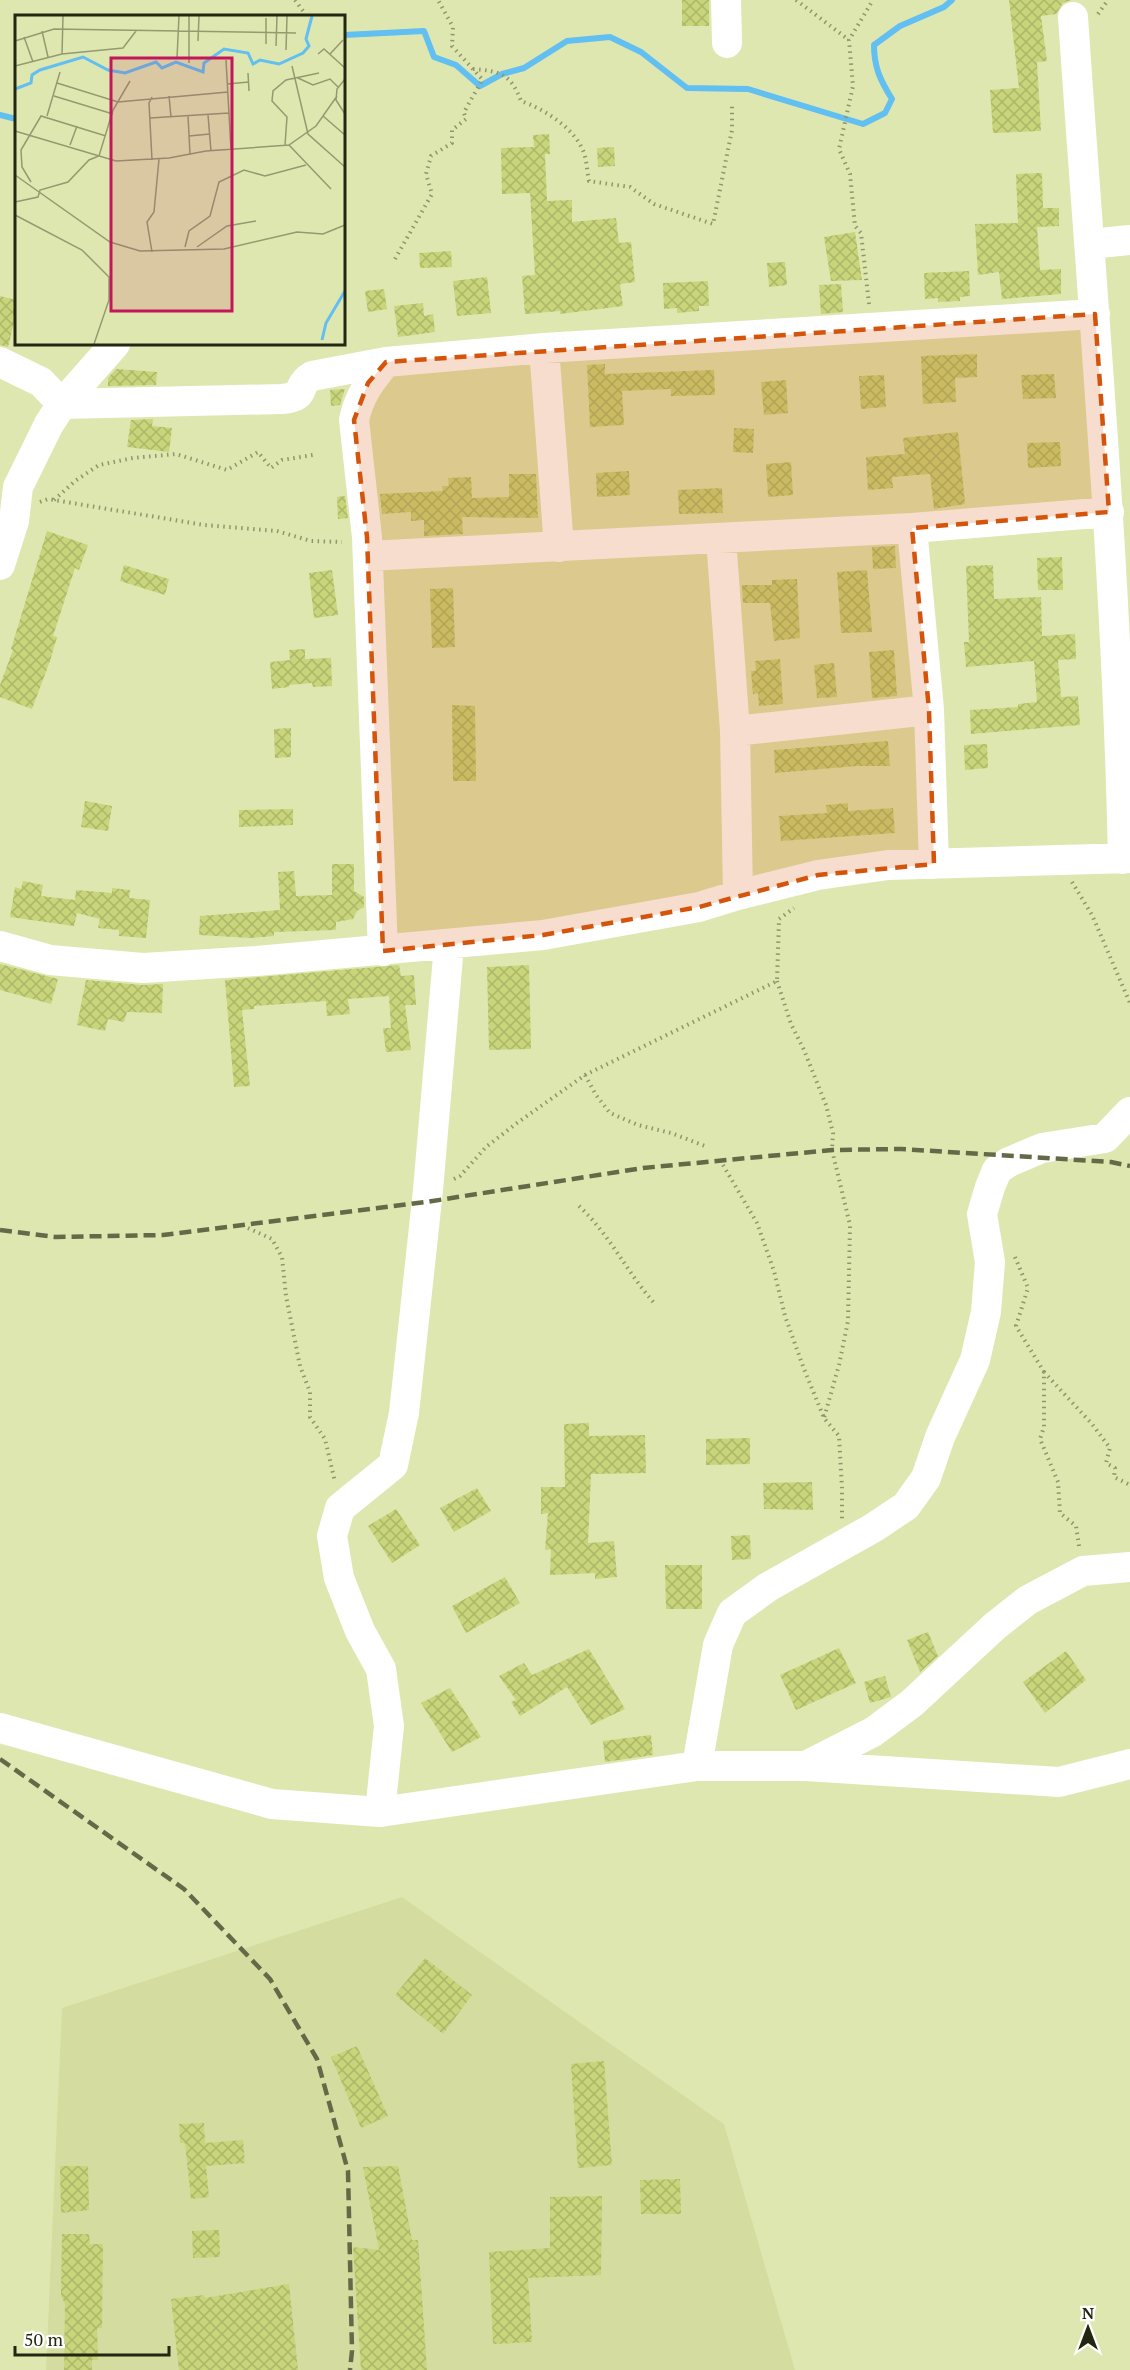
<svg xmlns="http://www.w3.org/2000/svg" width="1130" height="2370" font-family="'PT Serif',serif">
  <defs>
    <pattern id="building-cross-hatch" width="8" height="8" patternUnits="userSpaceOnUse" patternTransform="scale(1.5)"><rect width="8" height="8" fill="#c9d57a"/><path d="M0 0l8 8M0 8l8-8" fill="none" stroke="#acb768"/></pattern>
  </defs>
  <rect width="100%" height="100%" fill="#dfe7b0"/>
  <path fill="#d4dd9f" d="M402,1897L724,2124L795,2370H46L62,2008Z"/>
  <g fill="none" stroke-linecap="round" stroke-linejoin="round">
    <path stroke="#61bff2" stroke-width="6" d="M344,35L424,31L434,57L456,65L480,86L502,74L524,68L567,41L610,37L641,52L687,88L748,89L863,124L885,113L892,99C880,80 874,67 874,45L900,26L944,7L952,0
      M0,115L16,119"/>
  </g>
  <path fill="url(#building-cross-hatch)" d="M682,0H709V26H682Z
    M1009,0H1071L1063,3L1056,14L1041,16L1047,61L1037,62L1041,131L993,133L990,90L1019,88Z
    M549,134L550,154H545L547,201L572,200V222L616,218L619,243L631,242L635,282L620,284L623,306L560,314V311L525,314L522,276L535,275L530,193L502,194L501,148L534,147L533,135Z
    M614,147L615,166L598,167L597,148Z
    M1042,173L1043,208H1059V226L1037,227L1040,270L1061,269V294L1002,299L999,272L978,275L975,224L1018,223L1016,174Z
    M855,232L862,280L831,281L824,237Z
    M451,251L452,267L420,268L419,253Z
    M785,262L787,285L769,287L767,263Z
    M969,271L970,296L960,297V301L938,302V298L925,299L924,273Z
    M487,277L491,313L457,316L453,281Z
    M708,281L709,306H699V311L677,313V308L664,309L663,283Z
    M841,284L843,312L821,314L819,285Z
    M384,289L387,309L368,312L365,291Z
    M0,296L16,300V314L8,347L0,345Z
    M423,303L424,316L433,314L435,332L398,337L394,306Z
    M977,354V377L955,378L956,402L923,404L921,356Z
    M605,364V374L714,370L715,395L671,396V389L622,391L624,425L590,427L587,365Z
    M116,369L157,372L156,385L108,386V378Z
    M1054,374L1056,398L1023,399L1021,375Z
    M884,375L886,407L861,409L859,376Z
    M786,380L788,413L764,415L761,382Z
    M345,389L340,405L331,406L330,390Z
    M153,419L152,426L172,428L169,452L127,447L131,420Z
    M734,428L754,429L753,453L733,452Z
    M958,432L965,504L934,509L930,474L892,477L893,488L868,490L866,457L905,454L903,438Z
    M1060,442L1061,466L1028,468L1027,443Z
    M791,462L793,495L768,497L766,464Z
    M629,471L630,495L597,497L596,473Z
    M509,474H536L538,518L462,517L463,534L424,536V520L411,521V512L382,514L380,494L443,491L442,486H449L448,478L471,477L472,498L509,497Z
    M722,488L723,513L679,514L678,490Z
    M345,496L348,518L338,519L337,497Z
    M47,531L88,545L79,570L75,568L53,636L57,637L50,661L32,709L0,697V685L13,650L11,649Z
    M895,546L896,568L873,569L872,547Z
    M1062,557L1063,590H1038L1037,558Z
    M124,565L169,579L165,595L120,581Z
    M993,565L994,599L1041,597L1042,636L1075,634L1076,659L1058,660L1061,697L1078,696L1080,725L971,734L970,710L1018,707V704L1037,702L1034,661L966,667L964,642H969L966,566Z
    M332,570L338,615L314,618L309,573Z
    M867,570L872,632L841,633L837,572Z
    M797,579L800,638L774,641L770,603H743L742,585H772V580Z
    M453,588L455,647L432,648L430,589Z
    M305,649V659L331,658L332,686L313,687L312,683L289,685V687L272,689L270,662L290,660L289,650Z
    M894,650L897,696L872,698L869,652Z
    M780,659L783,704L759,706L758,693L753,694L751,671H756L755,661Z
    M834,663L837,697L817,698L814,665Z
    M452,705L475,706L476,781H453Z
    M291,728V757L275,758L274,729Z
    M888,741L890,766H857L775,773L774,750Z
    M987,744L988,768L965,770L964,745Z
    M85,801L112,806L108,831L81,827Z
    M848,803V811L893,808L895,833L781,841L779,816L827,813L826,805Z
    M293,809V825L239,827V810Z
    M332,864H354V891L364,897V907L357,911L353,919L336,922V930L274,932V936L251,938L199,935L200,916L280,910L278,872L294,871L296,896L332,895Z
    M23,881L43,885L41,896L75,900L76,890L112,893V888L130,890L129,898L150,900L146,938L119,936V930L98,928L100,919L77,913L74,926L10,917L15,887L21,889Z
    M0,964L58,979L51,1004L0,990Z
    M399,965L401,976L414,975L416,1005H405L411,1050L386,1052L383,1028H391L389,996L348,999L350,1014L327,1016L326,1001L254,1006V1009L242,1010L250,1086L234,1087L225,980Z
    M529,965L531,1049L489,1050L487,967Z
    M86,980L142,985L163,984L162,1013L127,1012L124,1022L108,1019L105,1031L77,1025Z
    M589,1423V1436L645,1435L646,1473L591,1474L588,1543L614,1541L617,1577L595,1579V1573L550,1575L551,1549L545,1550L548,1513L541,1514V1487H565L564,1424Z
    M750,1438V1464L706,1465V1439Z
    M812,1482L813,1510L764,1509L763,1483Z
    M477,1488L491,1511L454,1532L440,1508Z
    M396,1509L420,1545L392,1563L368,1526Z
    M750,1535L751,1559L732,1560L731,1536Z
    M665,1565H702V1609H666Z
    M505,1577L520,1603L466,1633L452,1606Z
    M928,1632L938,1656L920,1672L907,1640Z
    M839,1648L856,1683L796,1710L780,1675Z
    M589,1649L625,1709L591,1725L567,1687L520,1716L511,1702L516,1700L499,1676L524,1663L532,1675Z
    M1066,1651L1086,1680L1045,1713L1023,1682Z
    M885,1676L891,1697L870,1703L864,1682Z
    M450,1688L481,1737L452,1752L421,1703Z
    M651,1735L653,1755L605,1762L603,1741Z
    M425,1958L472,1995L443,2034L395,1995Z
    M357,2046L388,2116L361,2128L331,2057Z
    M604,2061L612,2165L578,2168L571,2064Z
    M204,2123L205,2143L243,2140L245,2163L206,2166L209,2197L191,2199L185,2143H180L179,2124Z
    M60,2166H88L89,2210L61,2213Z
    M398,2166L412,2240H418L427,2370H361L353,2247L379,2250L363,2167Z
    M680,2179L681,2214H641L640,2180Z
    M602,2196L601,2275L528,2278L532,2342L493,2344L489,2252L550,2248V2197Z
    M219,2230L220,2257L193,2258L192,2231Z
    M62,2234H89L90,2244H103L102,2328H97L98,2360H92V2370H64L65,2304L61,2295Z
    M289,2284L298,2370H179L171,2299L204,2295L205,2298Z"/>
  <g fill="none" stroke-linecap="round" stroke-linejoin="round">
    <path stroke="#8f956c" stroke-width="4" stroke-dasharray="1.5 4.5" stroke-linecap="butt" d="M295,0L303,11
      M796,0L849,40
      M1098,14L1108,0
      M473,69C500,71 511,74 521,101C544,109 575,128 584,153C587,162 587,172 589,181L630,187L654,204L713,224L732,130V106
      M395,259L432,194L426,174L431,156L452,143V130L466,119L464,113C468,103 480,86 482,79L452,46L453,27L438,0
      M869,304L861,233L855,226L850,174L839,149L853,86L849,40L873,0
      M54,500L75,481L99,465L133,458L176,454L227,470L258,452L271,468L282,460L313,455
      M40,502L48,499L204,525L277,531L311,541L342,542
      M1072,882L1092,915L1130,1003
      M777,981L791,1024L804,1050L826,1105L833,1133L832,1150L850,1225L848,1321L839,1365L824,1418
      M585,1075L596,1095L610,1113L638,1125L671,1133L705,1146
      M723,1165L757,1223L774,1271L785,1316L804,1369L824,1418L839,1436L842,1488V1519
      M454,1179L460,1176L486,1147L517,1123L585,1075L777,981L779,919L794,908
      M579,1206C611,1236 627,1273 656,1305
      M248,1228L272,1239L282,1257L286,1296L300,1366L310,1392V1417L325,1439L335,1482
      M1015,1257L1028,1288L1016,1326L1044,1372
      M1079,1546L1076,1526L1060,1513L1058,1482L1040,1439L1044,1427V1372L1092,1424L1110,1448L1106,1463L1115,1468L1114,1477L1130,1485"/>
    <path stroke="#fff" stroke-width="30" d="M726,0L727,43
      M1073,17C1092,298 1117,577 1123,859
      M1090,244L1130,240
      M544,348L559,547
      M0,362L41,382L62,404L282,399C309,397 294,386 312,376L386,362L544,348L1095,314
      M912,528L929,710L934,864
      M721,538L735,731L738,895
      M368,556L912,528L1109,512
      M0,565L14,521L18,487L49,424L62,404L115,344
      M735,731L929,710
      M0,946L50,960L143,968L257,961L543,935L699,907L738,895L818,875L888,865L1130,858
      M383,951L367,537L354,420C359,396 370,381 386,362
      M0,1728L272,1804L380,1812L697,1766H806L1059,1782L1130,1764
      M697,1766L718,1645L732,1613L768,1587L873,1528L906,1506L926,1478L940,1437L975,1360L986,1312L990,1262L982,1214L990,1187L997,1170L1009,1162L1042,1148L1105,1138L1130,1112
      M806,1766L873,1732L912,1703L995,1626L1028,1600L1083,1571L1130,1567
      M380,1812L389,1726L381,1669L360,1631L339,1578L332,1536L340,1508L393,1465L404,1413L428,1190L449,945"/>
    <path stroke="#646948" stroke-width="4.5" stroke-dasharray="12 6" stroke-linecap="butt" d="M0,1230L55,1237L163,1235L426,1202L643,1168L832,1150L901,1149L1111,1162L1130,1166
      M0,1759L184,1889L270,1979L317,2059L348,2171L352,2351L350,2370"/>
  </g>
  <path fill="#d4540c" fill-opacity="0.2" stroke="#d4540c" stroke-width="4.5" stroke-dasharray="12 8" stroke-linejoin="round" d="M1095,314L1109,512L912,528L929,710L934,864L818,875L699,907L543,935L383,951L367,537L354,420L368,383L386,362Z"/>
  <g transform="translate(15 15)">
    <rect width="330" height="330" fill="#dfe7b0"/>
    <path fill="none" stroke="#61bff2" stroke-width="3" d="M0,74L16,68L17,60L25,55L68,42L93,55L110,58L141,47L147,53L161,47L188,57L189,48L209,34L233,38L238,49L245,45L264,49L288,38L294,31L291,24L297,1M307,325L311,308L330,276"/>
    <path fill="none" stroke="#949a70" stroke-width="1.5" d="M27,16L33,42M9,22L18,47M0,26L39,14L281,18M183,26L184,1M251,29V3M261,31L262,1M271,35L272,1M47,39L48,1M303,39L309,34L330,53M315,39L328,25M162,43L164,1M211,45L216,135M174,48V1M0,51L47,39L108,33L121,16M277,51L293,119L330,152M233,58L234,76M283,63L298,70L315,64L323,72M330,64L322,74L321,85L330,99M42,68L103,87L213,77M212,69L234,67M39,81L98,99M154,81L156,102M193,100L196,136M32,101L45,57M173,101L175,139M308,101L330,120M135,103L214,98M0,116L101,146L154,143L191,136L274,130L301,111L322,81M174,121L195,119M55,130L62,111M270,130L272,102L257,86L258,76L271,65L304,58M274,130L316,174M137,145L134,88L137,82M0,160L95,227L125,236L209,234L282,217L308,219L330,210M16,167L7,152L6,135L26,101L91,121M0,187L23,182L25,175L53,167L74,145L84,141L98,95L115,66M0,200L67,235L94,262V285L79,329M170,232L174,216L195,201L204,167L229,155L250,161L291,150M182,232L212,211L241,206M137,237L132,207L139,197L144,144"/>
    <path fill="#c2185b" fill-opacity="0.15" stroke="#c2185b" stroke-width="3" d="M96,43H217V296H96Z"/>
    <rect width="330" height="330" fill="none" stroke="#232611" stroke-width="3"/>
  </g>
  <g transform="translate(1088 2328)" stroke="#ffffff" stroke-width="4.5" paint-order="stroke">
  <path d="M0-4.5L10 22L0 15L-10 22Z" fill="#232611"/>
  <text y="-9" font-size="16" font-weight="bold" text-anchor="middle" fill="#232611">N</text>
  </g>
  <path d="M15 2346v9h154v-9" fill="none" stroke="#232611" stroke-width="3"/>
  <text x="24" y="2346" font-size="18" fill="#232611" stroke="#ffffff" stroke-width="4.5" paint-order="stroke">50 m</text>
</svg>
